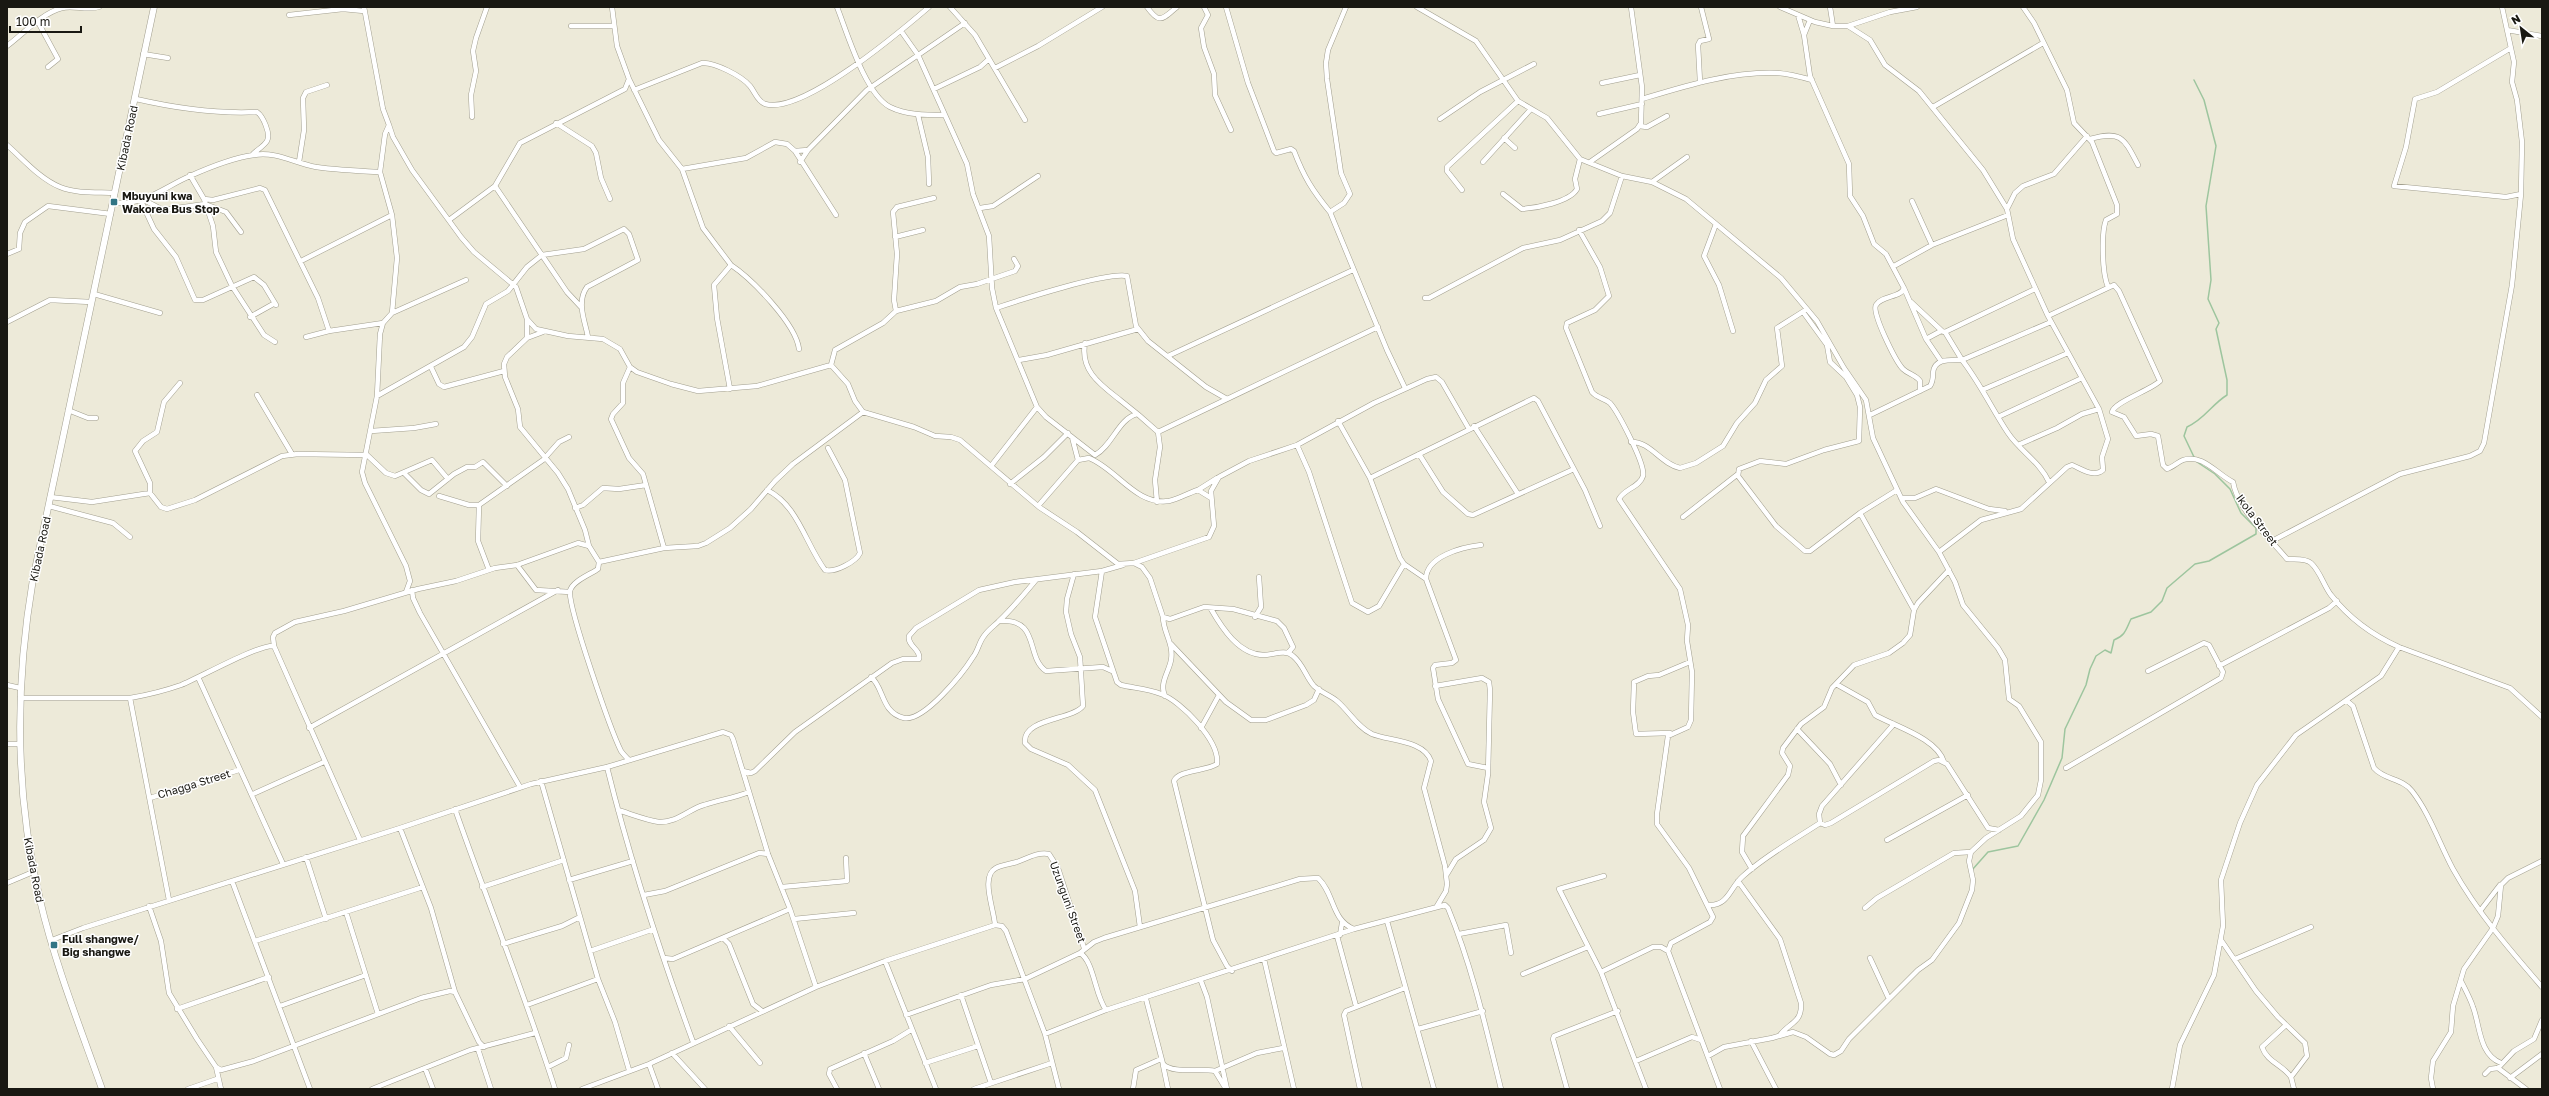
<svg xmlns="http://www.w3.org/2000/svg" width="2549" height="1096" font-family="'Golos Text',sans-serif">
  <rect width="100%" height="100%" fill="#edead9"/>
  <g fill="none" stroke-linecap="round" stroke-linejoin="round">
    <path stroke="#9dc59e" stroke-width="1.5" d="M2194,80L2204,100L2216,146L2206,206L2211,280L2208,299L2219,323L2216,329L2227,380V395C2211,405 2205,419 2187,427L2184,436L2194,457
      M1972,870L1988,852L2018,846L2044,800L2062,758L2065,729L2086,685L2090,669L2096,656L2105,650L2111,653L2114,640C2126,635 2126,629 2131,619L2151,612L2162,601L2167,588L2195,564L2209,561L2256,534V528L2241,513L2230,489L2215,474L2197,462"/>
    <defs>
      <path id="minor" d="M364,7L383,109L389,125L385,134L380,172
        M612,7L617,46L629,79L659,140L682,169L703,228L731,265L714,285L717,318L730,389
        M837,7C847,32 865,94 890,107C906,115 926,115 944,115
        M950,7L975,35L1025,120
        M1147,7C1160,25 1162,19 1177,7
        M1204,7L1208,15L1201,28L1204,47L1214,74L1215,95L1231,130
        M1226,7L1248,83L1274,151L1276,153L1291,149L1294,151C1304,177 1312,190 1330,212
        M1346,7L1328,50L1326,63L1327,79L1341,173L1350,194L1344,203L1330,212L1387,350L1405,388
        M1417,7L1476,41L1518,101L1547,118L1580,159L1622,176L1652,182L1686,199L1781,278L1817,321L1844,368L1866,400L1873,438L1903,502L1939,552L1955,582L1963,605L1998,648L2005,660L2009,699L2019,706L2041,742V780L2038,795L2021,816L1986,838L1971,852L1969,861L1973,880L1972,890L1959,923L1932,960L1918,970L1849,1039L1841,1051L1834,1055L1830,1054L1806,1037L1793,1032L1772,1038L1724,1047L1708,1056
        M1780,7L1815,22L1833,26H1848L1870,40L1885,65L1919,91L1983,170L2007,209L2013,239L2048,316L2099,409L2108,439L2102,457L2103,470C2094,478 2082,469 2072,465L2067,467L2021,509L1981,520L1939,552
        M1830,7L1833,26
        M2023,7L2034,23L2067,90L2074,123L2092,142L2117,205V214L2106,220C2101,233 2102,273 2108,287
        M289,15L343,9L364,11
        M1798,15L1804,35L1810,76L1849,164L1850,196L1863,216L1874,244L1886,254L1904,288C1901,298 1882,295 1876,305C1871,312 1896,362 1903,369C1908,374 1916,375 1920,381V391
        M38,22L58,59L48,67
        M571,26H614
        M1848,26L1890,12L1917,7
        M2507,30L2542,36
        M901,31L918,55L967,164L973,194L989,236L992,288L996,308L1037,407L991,466
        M1804,35L1810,20
        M7,46C23,34 42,13 62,8C74,5 87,11 99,7
        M2511,48L2437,92L2415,99L2406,147L2394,186L2506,197L2521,194
        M143,54L168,58
        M995,68L1038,46L1102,7
        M1700,82L1698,45L1700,41L1709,39L1701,7
        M1602,83L1640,75
        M934,89L980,67L989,59
        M634,90L702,63C714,62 742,76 750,86C755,92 757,101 765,104C802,115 901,31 929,7
        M136,99C175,108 217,114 257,112C263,116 271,134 267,141C264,146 257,150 253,154
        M1642,99C1685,86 1732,71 1778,73C1789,74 1801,77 1812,80
        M1933,107L2043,43
        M1599,114L1642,104
        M918,115L928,157L929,184
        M472,117L471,95L476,71L473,51L476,38L487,7
        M1440,119L1480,92L1534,64
        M556,123L592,146L596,153L601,178L610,199
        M389,125L393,137L412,170L461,237L474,252L516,287L527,319L536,329L568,336L603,339L620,349L630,367L637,372L671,384L698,391L757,386L831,365L848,384L855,401L863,412L914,427L935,436L951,437L960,440L1039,507L1077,532L1118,564L1134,563L1142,567L1150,578L1163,617L1170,619L1204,607L1233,609L1277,621L1284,628L1293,647L1288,653
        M1639,126L1647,127L1667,116
        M1504,138L1515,148
        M2090,139C2121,130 2124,138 2138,165
        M7,145C23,159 40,179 60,187C77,194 98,192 115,193
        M795,151L836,215
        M299,162L304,130L303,98L306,92L327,85
        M800,162L808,150
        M1483,162L1531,109
        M1590,162L1637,129L1641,123L1642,87L1631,7
        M682,169L746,158L775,142L787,144L795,151L808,150L867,90L965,23
        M190,175L204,199L213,200L260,188L265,190L318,298L329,331L383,323
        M1652,182L1687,157
        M495,186L567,292L581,307
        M1462,190L1447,171V167L1518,101
        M1503,194L1522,209C1536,208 1570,202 1577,189L1575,179L1580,159
        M204,199L213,226L216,252L232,286L264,335L275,342
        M144,200L163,210L205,204L226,212L241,232
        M141,201L154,229L176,257L195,300H203L254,277L264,285L276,305
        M1912,201L1932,245
        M114,202C141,208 166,186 190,176C210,167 232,158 254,155C276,151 294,163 316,167C337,170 359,171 380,172L392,215L397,258L392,313L383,323L380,334L377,396L362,472L365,483L406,566L410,581L406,592
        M980,208L993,206L1038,176
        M2007,209L2015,193L2023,186L2054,174L2087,136
        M449,220L495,186L520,143L625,89L629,79
        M1716,224L1704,256L1719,285L1733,331
        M1579,230L1600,267L1609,296L1595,310L1567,323L1566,328L1592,392C1597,398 1604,398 1610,403C1618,412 1646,465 1643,476C1640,487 1624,489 1619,499L1680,589L1688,625L1687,641L1692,672L1691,720L1688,727L1668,736L1657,814V824L1689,868L1713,917L1710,922L1671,943L1668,951
        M895,237L923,230
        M7,254L19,249L20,233L25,222L48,206L111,214
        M301,261L392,215
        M731,265C752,279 796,324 799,349
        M1894,266L1932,245L2008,215
        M1904,288L1926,339L1941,361
        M94,294L160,313
        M1425,298H1429L1523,248L1560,240L1602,221L1610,213L1622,176
        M1911,302L1942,331
        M996,308C1020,300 1106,272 1127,276L1136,326L1148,341L1206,387L1227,399
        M896,311L894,300L897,254L893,212L897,207L934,198
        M1803,312L1827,345L1830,362L1846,377L1857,395L1860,407L1859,441L1824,450L1786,464L1760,461L1739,469L1738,476L1776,526L1805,551H1810L1860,513L1897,490
        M392,313L466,280
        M2048,316L2114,285L2119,291L2160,381C2151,390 2114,402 2112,412L2124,417L2136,436L2151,434L2158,436L2163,465L2167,469C2173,467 2178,462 2183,460C2202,453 2218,475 2233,482C2238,511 2269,537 2287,559C2294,560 2305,558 2311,563C2320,571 2324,586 2331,595C2349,618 2372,635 2399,647L2510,688L2542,717
        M250,317L275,303
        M527,320V338L507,357L504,364L505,377L518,409L520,427L558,473L568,489L585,530L589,546
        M7,322L50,300L91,302
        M1945,332L2035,289
        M306,337L329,331
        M527,338L543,332
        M1926,339L1941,331L1945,332L1962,360L2051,322
        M1085,343C1080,371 1101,385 1120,400C1133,410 1146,421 1158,432L1378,327
        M1168,356L1353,270
        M1019,360L1047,355L1138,329
        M831,365L835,350L883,323L896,311L936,301L960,287L977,284L1015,271L1018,266L1014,259
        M431,367L439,384L444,387L504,371
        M630,367L623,383V403L613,414L611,419L629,458L643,474L664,548
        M1982,390L2068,353
        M257,395L292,454
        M377,396L464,347L472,337L486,304L508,291L527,267L542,255L584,249L624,229L629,234L638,260L587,287C576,302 585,321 588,337
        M1037,407L1046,417L1095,455C1113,445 1118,419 1137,414
        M68,410L88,418H96
        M1870,415L1930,386C1933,382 1933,378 1933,373C1934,358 1950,360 1962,360C1980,383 1992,409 2008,433C2020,451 2040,462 2049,482
        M1998,417L2082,378
        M1338,421L1370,478L1400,558L1404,564L1426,579
        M1474,426L1518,494
        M371,431L414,428L436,424
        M1072,437L1078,460
        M1631,442C1650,441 1661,464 1680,468L1696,463L1723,446L1737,423L1755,403L1766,380L1782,366L1777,328L1804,311
        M1297,445L1309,472L1352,603L1368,612L1379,606L1404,564
        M2018,445L2057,428L2082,414L2099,409
        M366,454L386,473L395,476L432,460L448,479
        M1419,454L1443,492L1468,514L1473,515L1574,469
        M404,473L421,490L429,494L454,474L467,467H475L483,462L507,486
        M1370,478L1534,398L1538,401L1585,490L1600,526
        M1010,484L1044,457L1068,433
        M767,490C798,505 806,545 825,570C834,573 856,562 860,553L845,480L828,448
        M1198,490L1217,478
        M150,493V483L135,451L143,441L157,432L164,402L180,383
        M439,496L469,505H479
        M50,497L92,502L150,493L161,507L167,509L195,500L282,456L298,454L365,455
        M1901,498H1915L1936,489L1989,509L2005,511
        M1157,502L1155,480L1160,447L1158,432
        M49,506L113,523L130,537
        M1038,506L1078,460L1089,458C1117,469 1136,506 1169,501C1179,499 1188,493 1198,490L1211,498
        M575,508L583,505L603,488L619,489L646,485
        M1860,513L1914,610
        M1683,517L1738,474
        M2272,541L2400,474L2470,456L2480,451L2484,443L2512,285L2521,194L2522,142L2517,100L2512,82L2514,62L2502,7
        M1481,545C1463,547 1426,556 1426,579L1456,660L1452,663L1435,665L1433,668L1438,699L1468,764L1488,768
        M599,562L598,569C591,574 572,581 570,591C568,608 611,731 621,751C623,754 626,757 629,760
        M1134,563L1209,537L1214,526L1211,491L1219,477L1249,461L1297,445L1374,403L1427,379L1436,377L1442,382L1469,429
        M517,565L536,590L570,592
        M489,570L478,541L479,505L543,460L559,442L569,437
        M1102,571L1095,617L1117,682L1121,685C1134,688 1149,689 1161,694C1181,701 1220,741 1217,764C1207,771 1178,770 1174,781L1213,940L1227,966L1232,971
        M1074,574L1067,599L1066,612L1071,634L1080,657L1083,706C1073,720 1022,718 1025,743L1031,749L1068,765L1095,790L1135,891L1140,927
        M412,590L413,598L420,613L520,787
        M1211,609C1222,628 1239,655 1264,655C1273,655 1285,649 1293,656C1303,664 1306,677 1314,686C1320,692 1330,695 1337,701C1349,711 1357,727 1372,734C1389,741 1424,740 1431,761L1424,788L1445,866L1447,884L1446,891L1437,906
        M1163,617C1163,632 1174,644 1171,660C1169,672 1159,683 1165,696
        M1255,617L1261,607L1259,577
        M999,621C1041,618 1025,657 1046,671L1103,667L1112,671
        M1171,644L1226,702L1251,720H1266L1306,705L1314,700L1319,689
        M274,646L273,637L275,633L295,622L344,611L418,589L456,581L495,568L517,565L578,543L589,546L599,562L664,548L698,546L706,543L730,528L751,509L775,481L793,464L863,412
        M2219,666L2329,608L2337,601
        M198,677L283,864
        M871,677C884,687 881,713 904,718C924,722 963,673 973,657C978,651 979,642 984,636C988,630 994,626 999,621C1012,609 1024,594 1036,580
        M1836,684L1868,702L1875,715C1894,726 1937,738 1944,762
        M7,685L20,688
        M1435,686L1482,678L1489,682L1490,690L1488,774L1484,802L1491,828L1484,840L1456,859L1447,874
        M20,698H130C147,695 164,691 181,685C199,678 259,644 274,646L360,840
        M130,698L169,900
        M2347,701L2353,706L2374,768C2384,780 2402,778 2412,791C2430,814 2439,843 2453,869C2477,912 2510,950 2542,987
        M309,728L558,590
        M1201,728L1219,695
        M1797,729L1830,764L1841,785
        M1670,733L1636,734L1633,712L1634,682L1648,676L1659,675L1690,662
        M7,744H20
        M607,767C630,860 660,952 693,1042
        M2066,768L2221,678L2223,672L2209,645L2204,643L2148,671
        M743,771L751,773L755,771L795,732L892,663L903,659H919C921,649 907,646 909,636L916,628L979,590L1015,582L1102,571L1123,565
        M541,781L598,979L615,1022L629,1070
        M253,794L324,762
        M150,798L239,770
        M455,809C488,903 525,995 555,1089
        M618,810C631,814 646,820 659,822C677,823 689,809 704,805C719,800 734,798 749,792
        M1820,823L1819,814L1822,806L1894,724
        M400,828L431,908L455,992
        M1887,840L1968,795
        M306,857L326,919
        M1752,869L1742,852L1743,836L1788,775L1790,766L1782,753L1783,748L1801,724L1824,707L1832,688L1854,665L1889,653L1903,643L1910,635L1914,610L1918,603L1949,570
        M1604,876L1559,889L1601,972L1646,1089
        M569,880L633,861
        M232,881L310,1089
        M1738,881L1780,939L1801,1003C1802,1023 1790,1022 1780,1035
        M7,883L33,872
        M482,887L564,860
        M782,887L847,881L846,858
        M644,895L665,891L759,853L768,854
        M1709,905C1728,906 1730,888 1742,877C1765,856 1794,840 1820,823L1825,825L1831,823L1934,761L1939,760L1947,764L1988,828L1999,830
        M149,906L161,941L169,993L197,1039L216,1067L221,1070L254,1061L421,998L450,991L455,992L479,1042L484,1047
        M1865,908L1877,898L1954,853L1971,852
        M2480,911L2500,885
        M346,912L378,1014
        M794,919L854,913
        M1387,921L1434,1089
        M995,925C994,909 980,876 996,868C1002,865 1010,864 1017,862C1028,858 1037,852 1049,854L1058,868L1084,948
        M1459,934L1506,925L1511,953
        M1340,935L1342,923
        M1337,936L1356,1006
        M723,938L729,944L753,1004L762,1011
        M52,940L83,928L400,828L531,784L607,767L723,732L731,735L733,739L768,854L790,909L816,987
        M2221,940L2256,991L2278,1017L2305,1043L2307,1056L2291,1077L2294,1089
        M255,941L423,887
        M503,944L562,926L580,917
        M590,951L654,929
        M1080,953C1094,961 1095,996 1106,1010
        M664,958L673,959L790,909
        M1870,958L1889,999
        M1264,959L1294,1089
        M2235,959L2311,927
        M885,961L936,1089
        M1601,972L1653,947H1661L1668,951L1720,1089
        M1523,974L1588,947
        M1201,981L1207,997L1227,1089
        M2461,981C2465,989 2470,998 2473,1007C2480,1025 2479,1055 2501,1063
        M961,995L991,1083
        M1146,999L1163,1064C1173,1074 1199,1068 1215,1071L1226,1089
        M527,1005L598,979
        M280,1006L366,975
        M177,1009L269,977
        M906,1015L991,985L1025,979L1080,953L1094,942L1104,938L1300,879L1318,878C1335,894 1331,920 1354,929
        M2286,1025L2262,1047C2267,1062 2283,1065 2291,1077
        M729,1026L760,1063
        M1418,1029L1483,1011
        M1045,1034L1106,1010L1354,929L1445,905L1448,908C1472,966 1486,1028 1501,1089
        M1751,1041L1776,1089
        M478,1049L491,1089
        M672,1053L705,1089
        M864,1053L879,1089
        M1636,1061L1692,1037L1701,1040
        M925,1063L978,1046
        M649,1064L658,1089
        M1163,1065L1168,1089
        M216,1067L221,1089
        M548,1067L566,1058L569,1045
        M425,1068L433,1089
        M2498,1068L2514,1051L2534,1039L2542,1020
        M1215,1071L1257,1053L1283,1048
        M2485,1074L2490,1069L2498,1068L2526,1089
        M2510,1078L2542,1054
        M188,1089L217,1079
        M372,1089L470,1050L535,1033
        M582,1089L649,1064L816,987L885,961L995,925L1002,926L1006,931L1045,1034L1059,1089
        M837,1089L829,1074L830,1069L893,1041L911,1030
        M974,1089L1052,1063
        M1133,1089L1136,1070L1161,1059
        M1360,1089L1344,1015L1346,1011L1405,988
        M1567,1089L1553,1039L1554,1036L1618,1011
        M2172,1089L2180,1045L2214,975L2223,926L2221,880L2240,823L2257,785L2296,735L2381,676L2399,647
        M2433,1089L2431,1078L2433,1061L2451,1032L2453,1006L2464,969L2493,928L2498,916L2501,885L2508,878L2542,861"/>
      <path id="major" d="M102,1089C80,1027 55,964 40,900C15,795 15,685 33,579L154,7"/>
    </defs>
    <use href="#minor" stroke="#a29f8f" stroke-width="5.5"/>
    <use href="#major" stroke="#a29f8f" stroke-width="7"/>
    <use href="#minor" stroke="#fff" stroke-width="4.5"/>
    <use href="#major" stroke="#fff" stroke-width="6"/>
  </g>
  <g fill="#317585" stroke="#fff" stroke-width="1.5">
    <rect x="110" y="198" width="8" height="8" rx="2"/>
    <rect x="50" y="941" width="8" height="8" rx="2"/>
  </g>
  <g text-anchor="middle" stroke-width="3" stroke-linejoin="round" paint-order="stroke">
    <g font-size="11" fill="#191812" stroke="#fff">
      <text transform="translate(127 138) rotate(-78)" y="4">Kibada Road</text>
      <text transform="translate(2257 520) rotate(53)" y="4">Ikola Street</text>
      <text transform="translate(40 549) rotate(-78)" y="4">Kibada Road</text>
      <text transform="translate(194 784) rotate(-17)" y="4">Chagga Street</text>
      <text transform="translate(34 870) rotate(79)" y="4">Kibada Road</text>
      <text transform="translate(1068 902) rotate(70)" y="4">Uzunguni Street</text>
    </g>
    <g font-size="11" font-weight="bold" fill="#191812" stroke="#fff" text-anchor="start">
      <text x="122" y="200">Mbuyuni kwa<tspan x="122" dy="13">Wakorea Bus Stop</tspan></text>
      <text x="62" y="943">Full shangwe/<tspan x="62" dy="13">Big shangwe</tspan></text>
    </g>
  </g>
  <rect width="2549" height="1096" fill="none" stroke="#191812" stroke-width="16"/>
  <g transform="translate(2521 28) rotate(330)" stroke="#ffffff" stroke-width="3" paint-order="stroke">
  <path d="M0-3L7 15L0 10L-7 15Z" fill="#191812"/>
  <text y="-6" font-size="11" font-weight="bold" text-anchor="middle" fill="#191812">N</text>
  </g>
  <path d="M10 26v6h71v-6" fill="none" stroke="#191812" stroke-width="2"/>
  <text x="16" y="26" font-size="12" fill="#191812" stroke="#ffffff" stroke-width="3" paint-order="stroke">100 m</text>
</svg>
